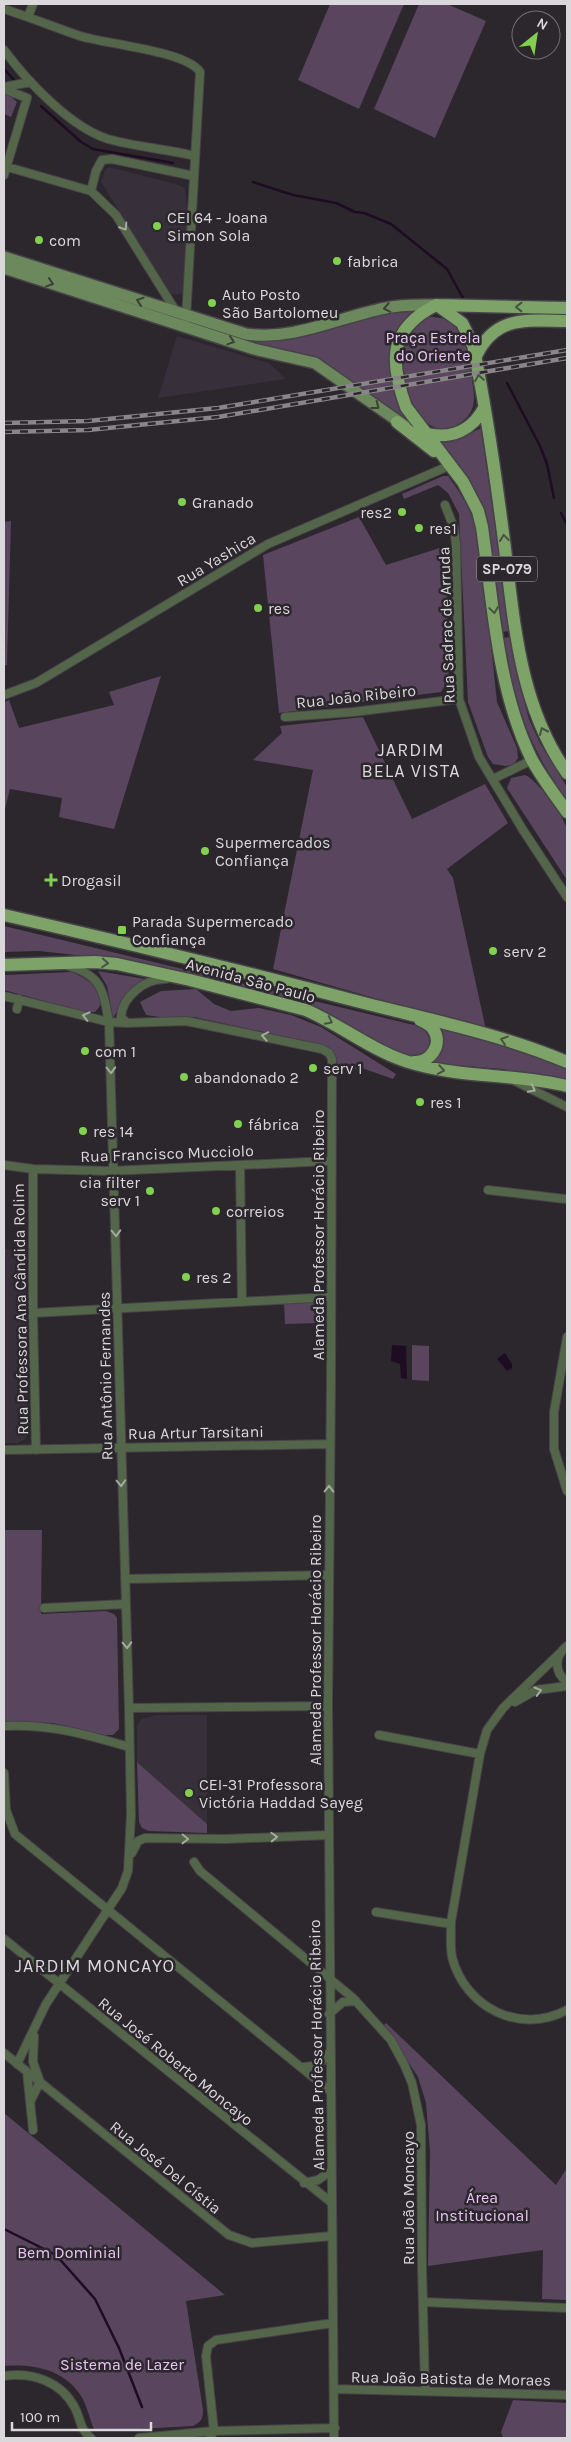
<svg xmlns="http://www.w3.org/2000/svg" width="571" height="2442" font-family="Karla,sans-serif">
  <rect width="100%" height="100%" fill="#2b272c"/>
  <path fill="#372f39" d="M109,167L176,184L185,188L187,209L184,285L183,292L179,295L171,294L167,288L101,182L105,170Z
    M177,336L269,363L286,379L158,398Z
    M4,1248L26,1253L28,1434L25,1439L18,1443H4Z
    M156,1715H207V1824L137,1762V1726L141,1719Z"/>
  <path fill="#59455e" d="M330,4H404L359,109L298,80Z
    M419,4H447L486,21L435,138L374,109Z
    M4,90L17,102L11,117L4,114Z
    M414,310C405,319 396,328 392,342C386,361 395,401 406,418L392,412L317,359L255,344L257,340H286L395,311Z
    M431,317C465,316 470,353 472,379C473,389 476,399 472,409C469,418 456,428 446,429C402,432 380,326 431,317Z
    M481,428L510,631L501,632L482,508L473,488L459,465L438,443L458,440Z
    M443,476H448C464,497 474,516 480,542L497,702L517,748L518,758L514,764L506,766L493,764L488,757L468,702L459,514L448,493L438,485L404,499L402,494Z
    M359,517L386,565L446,546L449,669L448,681L441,692L279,713L263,555Z
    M11,521L7,665H4V522Z
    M510,637L517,675L529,719L540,743L567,787V801C527,744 516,706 502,638Z
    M161,676L114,829L59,817L62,798L10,789L4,813V702L9,700L19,728L114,705L109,692Z
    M363,717L412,819L485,784L508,823L447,869L453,878L486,1030L273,969L313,770L253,760L282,733L280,726Z
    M525,775C536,778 565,818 567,829C570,845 567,864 567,880L507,788L511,778Z
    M4,926L418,1026C434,1032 435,1059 415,1058C389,1057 343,1020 317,1009L130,961L39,951L4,952Z
    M98,971L145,979L124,999L113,1018L107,986Z
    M71,972C86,977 114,995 95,1012H84L4,990V975Z
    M196,989L214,1004L231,1011L259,1008L291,1015L321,1027L396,1074L393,1079L362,1068L338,1070C338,1055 333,1050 319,1044L194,1017L166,1018L146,1015L140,1002L161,991Z
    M439,1024L524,1052L567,1069V1081L502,1069L428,1063C445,1057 446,1039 439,1024Z
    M317,1302L322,1308L321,1323L285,1324L284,1304Z
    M412,1345L429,1346V1381L412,1380Z
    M4,1530H42L41,1614L106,1611L114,1614L117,1618L119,1729L113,1735H104L53,1723L4,1721Z
    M137,1762L207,1824V1833L149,1831L142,1828L139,1822Z
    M386,2023L556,2185L567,2168V2300L542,2299L543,2250L428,2266L430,2151L426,2103L418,2077L384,2025Z
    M4,2113L225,2295L186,2301L203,2410C203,2419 201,2422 193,2426L100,2431L94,2429C89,2418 87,2405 81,2396C64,2369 33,2364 4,2366Z
    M513,2400L567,2403V2438H503L501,2432Z"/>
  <path fill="#1e0c22" d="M392,1345L406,1346L407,1379L401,1378L400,1364L391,1361Z
    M505,1353L512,1364V1368L507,1371L497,1359Z"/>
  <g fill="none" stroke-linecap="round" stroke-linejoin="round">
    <path stroke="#1e0c22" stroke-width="2.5" d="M4,69L15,81
      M41,106L81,142L93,149L173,163
      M253,182L293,195L336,203L355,212L364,213L391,224L447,269L463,298
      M507,383L540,446L547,464L554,498
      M561,513L567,525
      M4,2229L56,2255L95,2299L119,2348L142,2407"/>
    <defs>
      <path id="street" d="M4,9C29,17 54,27 80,36C105,44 187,51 200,72L186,319
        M28,17L33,4
        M4,50C27,81 70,127 108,139C136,147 167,149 195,156
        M4,87L31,82
        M4,89L27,98L4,175
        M4,166L91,191L116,215L177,313
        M91,191L96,171L102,160L112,159L194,176
        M445,505L454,528L456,544L459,699L479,757L523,830L567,897
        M4,695L36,683L268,544L451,465
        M285,717L353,712L459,699
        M493,779L532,760
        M4,996L109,1022L127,1023L186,1021L322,1049L329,1053L332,1059L331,1383L328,1706L334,2438
        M17,1009L19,999
        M127,1023L121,1017C122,997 145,978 166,979
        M515,1081L567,1107
        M4,1165L33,1169L109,1171L330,1161
        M240,1165L242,1302
        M33,1169V1313L36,1450
        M488,1190L565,1199
        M33,1313L331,1297
        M567,1337L554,1412V1449L567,1491
        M4,1450L329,1444
        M125,1579L328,1575
        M44,1608L126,1604
        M567,1646C554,1656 554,1672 567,1682
        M559,1654L503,1708L487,1730L480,1754L451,1922C451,1934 450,1946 452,1957C465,2008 520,2035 567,2010
        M515,1702L536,1690L567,1686
        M129,1708L328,1706
        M4,1726C50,1724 85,1734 129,1747
        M379,1735L480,1754
        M4,1773L6,1810L15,1834L330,2091
        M132,1853L138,1841L145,1838L225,1839L329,1835
        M194,1862L200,1871L353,1998L391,2040L404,2064L412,2083L421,2125L422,2267L425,2390
        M376,1912L451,1924
        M4,1939L332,2203
        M329,2014L343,2002L356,2001
        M4,2053L229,2235L252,2243L332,2236
        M17,2064L46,2004L122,1888L128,1871L131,1815L129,1708L109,1022C103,991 102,975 68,966
        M302,2067C313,2067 324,2063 329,2053
        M27,2072L33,2130
        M31,2100L40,2082L33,2062L34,2036
        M304,2183L318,2180L331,2171
        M423,2302L567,2308
        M4,2376C32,2372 61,2381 75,2408C81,2420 80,2430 91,2438
        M334,2389L567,2395
        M139,2438L214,2431L335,2428
        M210,2438L214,2431L206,2356L208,2346L216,2340L333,2323"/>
      <path id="secondary" d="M4,257L246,334C295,341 338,317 386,308C402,304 419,305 436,305
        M4,268L254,349L315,363L405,426"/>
      <path id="primary" d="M437,305L462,323L473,345C486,407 495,471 503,533C514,616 517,702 567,773
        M567,308L436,305C389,329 389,360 406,407L463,482L478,511L482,527C493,603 497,687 531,758C541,777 555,795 567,812
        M476,356C496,314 528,321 567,321
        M397,422L434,451
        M428,434C452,439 472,430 484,408
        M4,915C123,942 242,971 360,1002C430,1020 501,1034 567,1062
        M4,965L95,962L117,964L190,980L306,1010C343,1026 376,1054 415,1064C465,1078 517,1074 567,1086
        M414,1062C430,1063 444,1044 433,1029C430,1024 424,1022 420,1020"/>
    </defs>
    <use href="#street" stroke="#474348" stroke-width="10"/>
    <use href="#secondary" stroke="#474348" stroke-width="14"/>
    <use href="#primary" stroke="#474348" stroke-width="15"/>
    <use href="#street" stroke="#54664a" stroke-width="8"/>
    <use href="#secondary" stroke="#6b895c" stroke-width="11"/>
    <use href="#primary" stroke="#7da369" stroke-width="12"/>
    <defs>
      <path id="rail" d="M4,423L88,421L218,408L567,350
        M4,432L88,430L218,417L567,358"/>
    </defs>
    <use href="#rail" stroke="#89868a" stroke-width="4.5"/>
    <use href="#rail" stroke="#2b272c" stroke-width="2.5" stroke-dasharray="8" stroke-linecap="butt"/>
  </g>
  <defs><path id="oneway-chevron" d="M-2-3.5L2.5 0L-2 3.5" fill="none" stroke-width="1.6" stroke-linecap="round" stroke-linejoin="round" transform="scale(1.25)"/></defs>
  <g stroke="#a4aaa1">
    <use href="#oneway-chevron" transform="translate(124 227) rotate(57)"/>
    <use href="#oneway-chevron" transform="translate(86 1016) rotate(-166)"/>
    <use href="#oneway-chevron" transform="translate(265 1036) rotate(-169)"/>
    <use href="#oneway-chevron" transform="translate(111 1070) rotate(88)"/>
    <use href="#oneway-chevron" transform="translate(532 1089) rotate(27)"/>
    <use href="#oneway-chevron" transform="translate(116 1233) rotate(88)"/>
    <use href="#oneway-chevron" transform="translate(121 1483) rotate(88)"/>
    <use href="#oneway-chevron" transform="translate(329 1489) rotate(-89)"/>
    <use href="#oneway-chevron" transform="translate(127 1645) rotate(88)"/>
    <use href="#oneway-chevron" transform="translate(538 1691) rotate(-16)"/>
    <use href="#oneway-chevron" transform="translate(274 1837) rotate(-2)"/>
    <use href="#oneway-chevron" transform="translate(185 1839) rotate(1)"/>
  </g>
  <g stroke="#3b4038">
    <use href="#oneway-chevron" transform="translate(50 283) rotate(18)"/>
    <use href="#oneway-chevron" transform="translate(140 301) rotate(-162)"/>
    <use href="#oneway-chevron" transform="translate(387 308) rotate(169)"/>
    <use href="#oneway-chevron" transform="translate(231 341) rotate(18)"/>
    <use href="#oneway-chevron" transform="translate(376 406) rotate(37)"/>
  </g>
  <g stroke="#485241">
    <use href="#oneway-chevron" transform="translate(519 307) rotate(-180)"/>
    <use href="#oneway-chevron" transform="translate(479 378) rotate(-99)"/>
    <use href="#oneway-chevron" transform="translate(504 538) rotate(-97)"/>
    <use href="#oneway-chevron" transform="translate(494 610) rotate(82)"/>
    <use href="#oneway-chevron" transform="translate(543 731) rotate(-114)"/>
    <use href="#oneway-chevron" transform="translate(105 963) rotate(4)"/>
    <use href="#oneway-chevron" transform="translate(329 1021) rotate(27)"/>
    <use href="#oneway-chevron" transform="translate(504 1040) rotate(-162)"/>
    <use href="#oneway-chevron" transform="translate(441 1070) rotate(10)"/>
  </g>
  <g fill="#81d050" stroke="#2b272c" stroke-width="2">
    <circle cx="157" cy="226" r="5"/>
    <circle cx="39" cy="240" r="5"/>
    <circle cx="337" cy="261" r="5"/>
    <circle cx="212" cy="303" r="5"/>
    <circle cx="182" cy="502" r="5"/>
    <circle cx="402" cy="512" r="5"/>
    <circle cx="419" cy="528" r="5"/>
    <circle cx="258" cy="608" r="5"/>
    <circle cx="205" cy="851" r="5"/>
    <path d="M48.5 872.5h5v5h5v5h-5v5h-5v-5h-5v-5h5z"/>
    <rect x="117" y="925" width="10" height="10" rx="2.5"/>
    <circle cx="493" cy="951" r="5"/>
    <circle cx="85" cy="1051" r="5"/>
    <circle cx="313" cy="1068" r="5"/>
    <circle cx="184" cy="1077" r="5"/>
    <circle cx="420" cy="1102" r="5"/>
    <circle cx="238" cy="1124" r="5"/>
    <circle cx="83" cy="1131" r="5"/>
    <circle cx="150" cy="1191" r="5"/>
    <circle cx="216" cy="1211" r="5"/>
    <circle cx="186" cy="1277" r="5"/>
    <circle cx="189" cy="1793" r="5"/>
  </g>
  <g text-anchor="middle" stroke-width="5" stroke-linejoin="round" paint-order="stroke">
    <rect fill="#2b272c" stroke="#a6a3a6" stroke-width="1" x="477" y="556.5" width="60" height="25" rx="4"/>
    <g font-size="15" font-weight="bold" fill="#dad8db">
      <text x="507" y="574">SP-079</text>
    </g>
    <g font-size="16" fill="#dad8db" stroke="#2b272c" text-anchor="start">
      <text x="167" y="223">CEI 64 - Joana<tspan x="167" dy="18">Simon Sola</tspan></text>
      <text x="49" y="246">com</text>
      <text x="347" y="267">fabrica</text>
      <text x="222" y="300">Auto Posto<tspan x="222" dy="18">São Bartolomeu</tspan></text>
      <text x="192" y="508">Granado</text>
      <text x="392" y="518" text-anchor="end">res2</text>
      <text x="429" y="534">res1</text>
      <text x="268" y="614">res</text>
      <text x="215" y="848">Supermercados<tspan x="215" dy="18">Confiança</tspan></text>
      <text x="61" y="886">Drogasil</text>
      <text x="132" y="927">Parada Supermercado<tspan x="132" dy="18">Confiança</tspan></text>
      <text x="503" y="957">serv 2</text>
      <text x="95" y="1057">com 1</text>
      <text x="323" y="1074">serv 1</text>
      <text x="194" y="1083">abandonado 2</text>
      <text x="430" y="1108">res 1</text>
      <text x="248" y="1130">fábrica</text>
      <text x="93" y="1137">res 14</text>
      <text x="140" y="1188" text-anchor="end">cia filter<tspan x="140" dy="18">serv 1</tspan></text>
      <text x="226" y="1217">correios</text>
      <text x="196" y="1283">res 2</text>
      <text x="199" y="1790">CEI-31 Professora<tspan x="199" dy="18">Victória Haddad Sayeg</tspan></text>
    </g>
    <g font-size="16" fill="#ebc3f4" stroke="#2b272c">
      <text x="433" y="343">Praça Estrela<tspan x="433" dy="18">do Oriente</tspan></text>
      <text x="482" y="2203">Área<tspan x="482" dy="18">Institucional</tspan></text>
      <text x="69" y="2258">Bem Dominial</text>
      <text x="122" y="2370">Sistema de Lazer</text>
    </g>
    <g font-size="16" fill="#dad8db" stroke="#2b272c">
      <text transform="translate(216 559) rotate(-31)" y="6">Rua Yashica</text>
      <text transform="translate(446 625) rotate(-92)" y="6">Rua Sadrac de Arruda</text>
      <text transform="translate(356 696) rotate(-6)" y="6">Rua Joāo Ribeiro</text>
      <text transform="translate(251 980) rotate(15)" y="6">Avenida São Paulo</text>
      <text transform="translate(167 1153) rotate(-2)" y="6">Rua Francisco Mucciolo</text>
      <text transform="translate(318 1235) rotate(-90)" y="6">Alameda Professor Horácio Ribeiro</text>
      <text transform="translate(20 1309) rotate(-91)" y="6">Rua Professora Ana Cândida Rolim</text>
      <text transform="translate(105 1376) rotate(-91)" y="6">Rua Antônio Fernandes</text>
      <text transform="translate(196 1432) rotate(-1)" y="6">Rua Artur Tarsitani</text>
      <text transform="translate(315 1640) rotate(-90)" y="6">Alameda Professor Horácio Ribeiro</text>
      <text transform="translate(316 2045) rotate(-91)" y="6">Alameda Professor Horácio Ribeiro</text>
      <text transform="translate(176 2061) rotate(39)" y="6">Rua José Roberto Moncayo</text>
      <text transform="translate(166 2167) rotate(39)" y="6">Rua José Del Cístia</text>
      <text transform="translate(408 2198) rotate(-90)" y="6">Rua João Moncayo</text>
      <text transform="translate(451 2378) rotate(1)" y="6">Rua João Batista de Moraes</text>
    </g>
    <g font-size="18" letter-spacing="1" fill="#dad8db" stroke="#2b272c">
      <text x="411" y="756">JARDIM<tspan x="411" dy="21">BELA VISTA</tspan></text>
      <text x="95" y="1972">JARDIM MONCAYO</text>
    </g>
  </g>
  <rect width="571" height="2442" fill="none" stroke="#dad8db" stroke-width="10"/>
  <g transform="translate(536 35) rotate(30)"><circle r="24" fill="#2b272c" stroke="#716e72"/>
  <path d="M0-4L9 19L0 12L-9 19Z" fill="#81d050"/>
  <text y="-8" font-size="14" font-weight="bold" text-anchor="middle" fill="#dad8db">N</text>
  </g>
  <path d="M12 2422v8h139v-8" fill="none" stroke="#dad8db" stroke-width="2.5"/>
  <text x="20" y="2422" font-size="15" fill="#dad8db" stroke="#2b272c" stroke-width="4" paint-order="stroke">100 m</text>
</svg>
